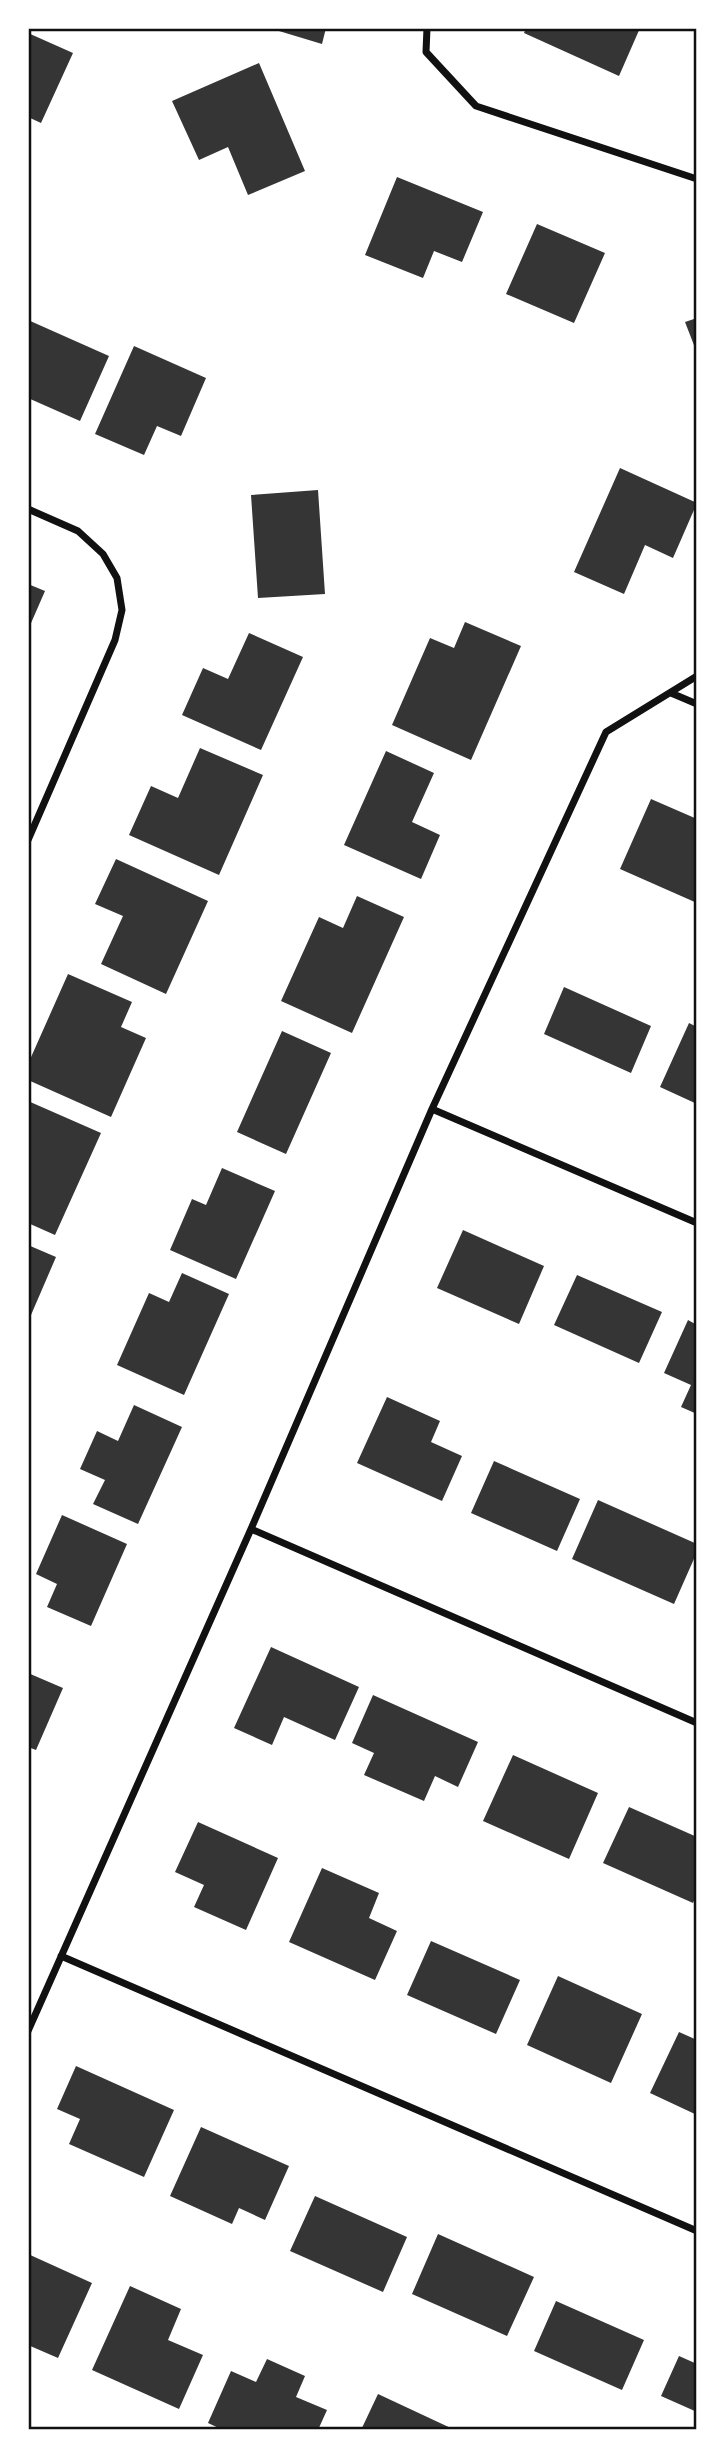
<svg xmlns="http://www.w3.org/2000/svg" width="725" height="2458" font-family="Manrope,sans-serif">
  <rect width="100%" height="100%" fill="#fff"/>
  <path fill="#353535" d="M269,28H326L322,44Z
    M526,28H640L619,76L524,33Z
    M28,33L73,53L41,123L28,117Z
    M259,63L305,171L248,195L228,147L199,160L172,101Z
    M397,177L483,212L462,262L434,251L423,278L365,255Z
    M537,224L605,253L574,323L506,294Z
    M697,318V353L685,322Z
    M28,320L109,356L80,421L28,398Z
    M134,346L206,378L181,436L157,426L144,455L95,434Z
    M620,468L697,503L673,558L645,545L624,594L574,572Z
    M318,490L325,594L258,598L251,495Z
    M28,584L45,591L28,630Z
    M465,622L521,646L471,760L392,725L430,638L454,648Z
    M249,633L303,657L261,750L182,715L203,668L228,679Z
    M200,748L263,775L219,875L129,835L151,786L178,798Z
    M386,751L434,773L412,822L440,835L421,879L344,845Z
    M651,799L697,819V903L620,869Z
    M116,859L208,901L166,994L101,964L123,916L95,904Z
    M357,896L404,917L352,1033L281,1001L319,917L343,928Z
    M68,974L132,1002L121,1027L146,1038L111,1117L28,1080V1064Z
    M564,987L651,1026L631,1073L544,1034Z
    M689,1023L697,1027V1104L660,1087Z
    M282,1031L331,1053L286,1154L237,1132Z
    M28,1101L101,1133L55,1235L28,1223Z
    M222,1168L275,1191L236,1279L170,1250L192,1199L206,1205Z
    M463,1230L544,1266L519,1324L437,1288Z
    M28,1245L56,1257L28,1322Z
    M182,1273L229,1294L184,1395L117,1365L149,1293L169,1302Z
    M577,1275L662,1312L639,1363L554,1325Z
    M688,1320L697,1325V1414L681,1407L691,1385L664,1373Z
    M387,1397L440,1421L431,1442L462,1456L442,1501L357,1463Z
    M134,1405L182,1427L138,1524L93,1504L105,1480L80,1469L97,1431L118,1441Z
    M494,1461L580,1499L557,1551L471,1513Z
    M598,1500L697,1544V1552L674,1604L572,1559Z
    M62,1515L127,1544L91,1626L47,1607L57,1584L36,1574Z
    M271,1647L359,1687L335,1740L284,1717L272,1745L234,1728Z
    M28,1673L63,1688L36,1750L28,1747Z
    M373,1695L478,1742L458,1787L435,1776L424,1801L364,1775L374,1753L352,1743Z
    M513,1755L598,1793L569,1859L483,1821Z
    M629,1807L697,1837V1894L693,1903L603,1863Z
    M198,1822L278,1858L246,1930L194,1907L204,1885L175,1872Z
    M322,1868L379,1893L369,1918L397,1931L375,1980L289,1942Z
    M431,1941L520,1980L496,2034L407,1995Z
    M558,1976L642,2014L611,2083L527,2045Z
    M679,2032L697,2040V2115L650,2093Z
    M76,2066L174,2110L144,2177L69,2144L80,2119L57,2109Z
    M201,2127L289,2166L265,2220L239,2208L232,2224L170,2196Z
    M315,2196L407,2237L383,2292L290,2251Z
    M438,2234L534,2277L507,2336L412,2294Z
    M28,2254L92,2283L58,2358L28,2345Z
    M130,2286L181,2309L168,2340L203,2355L179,2409L92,2370Z
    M556,2301L644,2340L622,2390L534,2351Z
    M679,2356L697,2364V2412L661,2396Z
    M267,2359L305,2376L296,2397L327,2410L318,2430H223L208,2423L231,2371L256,2382Z
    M378,2394L455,2430H361Z"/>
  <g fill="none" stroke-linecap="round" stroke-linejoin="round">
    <path stroke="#111" stroke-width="7" d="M427,28L426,52L476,106L697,179
      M28,509L78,531L103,554L117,578L122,610L115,640L28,840
      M671,693L697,704
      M432,1109L697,1223
      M251,1529L697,1723
      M61,1956L697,2231
      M28,2031L251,1529L432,1109L606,732L697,676"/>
  </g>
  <rect width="725" height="2458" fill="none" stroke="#ffffff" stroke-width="60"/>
  <rect x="30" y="30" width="665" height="2398" fill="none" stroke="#111" stroke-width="2.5"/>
</svg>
